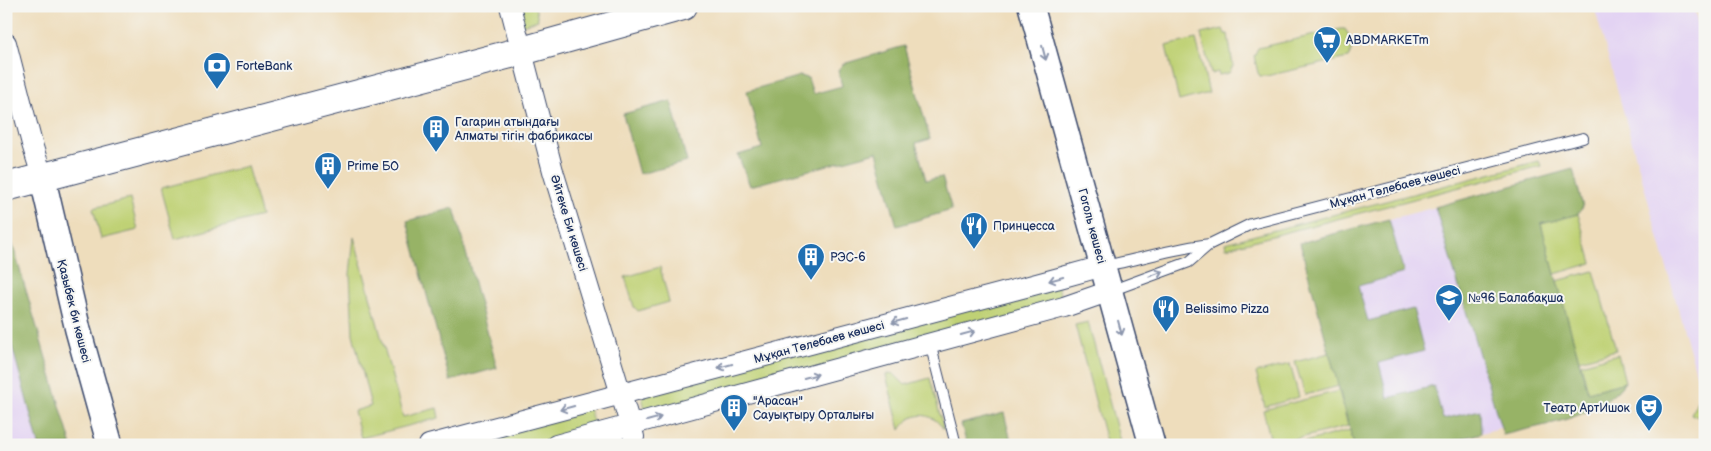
<svg xmlns="http://www.w3.org/2000/svg" width="1711" height="451" font-family="'Balsamiq Sans',sans-serif">
  <rect width="100%" height="100%" fill="#f6f6f2"/>
  <filter id="ink" filterUnits="userSpaceOnUse"><feTurbulence type="fractalNoise" baseFrequency=".02" numOctaves="2"/><feDisplacementMap in="SourceGraphic" scale="10" xChannelSelector="R" yChannelSelector="G"/><feConvolveMatrix kernelMatrix="1 2 1 2 8 2 1 2 1" color-interpolation-filters="sRGB"/></filter>
  <filter id="wash" filterUnits="userSpaceOnUse"><feTurbulence type="fractalNoise" baseFrequency=".0096" numOctaves="4" result="noise"/><feDisplacementMap in="SourceGraphic" scale="20" xChannelSelector="R" yChannelSelector="G"/><feGaussianBlur stdDeviation="1.12" result="paint"/><feColorMatrix in="noise" values="0 0 0 0 0 0 0 0 0 0 0 0 0 0 0 0 0 1.4 0 .05"/><feComposite in="paint" operator="in"/></filter>
  <g filter="url(#wash)">
    <rect width="100%" height="100%" fill="#eeddbc"/>
    <path fill="#e3d3f3" d="M1594,6H1693L1705,47V405Z
      M1521,185L1581,405L1439,445H1374L1317,238Z
      M6,324L39,445H6Z"/>
    <path fill="#bfd174" stroke="#6d8069" d="M510,6H535L538,20L516,27Z
      M1223,29L1225,34H1228L1233,66L1229,73L1219,75L1218,72L1211,74L1201,34Z
      M1341,29H1345C1351,37 1354,50 1348,58L1266,76H1260L1258,73L1254,56L1258,48Z
      M1196,39L1209,93L1179,101L1166,46Z
      M1539,161L1541,166L1226,248L1225,243Z
      M247,166L261,216L175,239L161,188Z
      M130,199L138,230L101,239L93,208Z
      M1578,214L1592,263L1555,274L1541,224Z
      M354,237L403,417L437,408L439,418L361,438L354,411L371,406L353,334L350,274Z
      M660,267L669,302L638,311L634,307L625,277Z
      M1594,271L1616,350L1579,360L1557,281Z
      M1056,279L1064,307L648,421L640,389Z
      M1088,322L1121,445H1107L1075,325Z
      M1329,353L1339,386L1305,395L1295,362Z
      M1618,354L1625,382L1588,392L1581,364Z
      M1290,364L1299,397L1265,407L1256,373Z
      M893,373L905,385L930,378L944,430C932,411 912,410 900,430L886,375Z
      M1704,386L1705,420L1691,414Z
      M1339,391L1348,426L1272,445L1263,410Z
      M587,402L597,434L556,445H429Z
      M1350,430L1354,445H1293Z"/>
    <path fill="#97b366" stroke="#597162" d="M904,46L930,139L916,143L926,180L942,177L952,210L897,226L877,152L750,186L738,155L762,148L747,91L800,76L808,78L813,94L842,86L838,70L843,64Z
      M671,101L687,162L639,174L623,114Z
      M1573,169L1583,207L1578,214L1541,224L1588,392L1625,382C1598,419 1545,424 1503,435L1435,207Z
      M454,208L497,368L450,381L407,221Z
      M1389,219L1404,273L1358,286L1368,321L1413,309L1424,351L1379,363L1388,398L1434,386L1443,419L1480,410L1481,433L1439,445H1354L1300,243Z
      M10,236L71,443V445H39L6,324V244Z
      M1004,413L1012,445H967L961,424Z"/>
  </g>
  <g filter="url(#ink)">
    <g fill="none" stroke-linecap="round" stroke-linejoin="round">
      <defs>
        <path id="service" d="M1103,266C1139,260 1173,248 1210,244
          M1110,291L1189,262L1210,244L1251,224L1583,138
          M930,343L956,445"/>
        <path id="pedestrian" d="M618,443V445"/>
        <path id="minor" d="M510,6L553,171L634,437
          M6,43L32,144L42,176
          M429,445L1063,277L1103,266
          M556,445L1064,307L1110,291"/>
        <path id="tertiary" d="M1031,6L1152,445
          M42,176L78,330L110,445"/>
        <path id="secondary" d="M6,187L522,51L683,6"/>
      </defs>
      <use href="#service" stroke="#3b496c" stroke-width="12"/>
      <use href="#pedestrian" stroke="#3b496c" stroke-width="18"/>
      <use href="#minor" stroke="#3b496c" stroke-width="22"/>
      <use href="#tertiary" stroke="#3b496c" stroke-width="28"/>
      <use href="#secondary" stroke="#3b496c" stroke-width="30"/>
      <use href="#service" stroke="#fff" stroke-width="10"/>
      <use href="#pedestrian" stroke="#fff" stroke-width="15"/>
      <use href="#minor" stroke="#fff" stroke-width="20"/>
      <use href="#tertiary" stroke="#fff" stroke-width="25"/>
      <use href="#secondary" stroke="#fff" stroke-width="28"/>
    </g>
    <defs><path id="oneway-shaft" d="M-6 0H5M1.5-3L5.5 0L1.5 3" fill="none" stroke-width="1.6" stroke-linecap="round" stroke-linejoin="round" transform="scale(1.25)"/></defs>
    <g stroke="#8d97ae">
      <use href="#oneway-shaft" transform="translate(1044 53) rotate(75)"/>
      <use href="#oneway-shaft" transform="translate(1156 274) rotate(-20)"/>
      <use href="#oneway-shaft" transform="translate(1056 279) rotate(165)"/>
      <use href="#oneway-shaft" transform="translate(899 321) rotate(165)"/>
      <use href="#oneway-shaft" transform="translate(1120 328) rotate(75)"/>
      <use href="#oneway-shaft" transform="translate(968 333) rotate(-15)"/>
      <use href="#oneway-shaft" transform="translate(725 366) rotate(165)"/>
      <use href="#oneway-shaft" transform="translate(811 376) rotate(-15)"/>
      <use href="#oneway-shaft" transform="translate(567 408) rotate(165)"/>
      <use href="#oneway-shaft" transform="translate(654 419) rotate(-15)"/>
    </g>
  </g>
  <defs>
    <symbol id="supermarket-pin" viewBox="-11 -11 22 30"><path d="M0 17L-7.5 6A9.5 9.5 0 1 1 7.5 6Z" fill="#1f6fb2" stroke="#f6f6f2"/><path d="M-6-5.5h2.5l.6 2H6L4.5 2H-2.5L-4.4-4H-6ZM-1.5 3.2a1.3 1.3 0 1 0 .1 0ZM3 3.2a1.3 1.3 0 1 0 .1 0Z" fill="#fff"/></symbol>
    <symbol id="bank-pin" viewBox="-11 -11 22 30"><path d="M0 17L-7.5 6A9.5 9.5 0 1 1 7.5 6Z" fill="#1f6fb2" stroke="#f6f6f2"/><path d="M-6-4H6V4H-6ZM0-2.3a2.3 2.3 0 1 0 0 4.6a2.3 2.3 0 1 0 0-4.6Z" fill="#fff"/></symbol>
    <symbol id="building-pin" viewBox="-11 -11 22 30"><path d="M0 17L-7.5 6A9.5 9.5 0 1 1 7.5 6Z" fill="#1f6fb2" stroke="#f6f6f2"/><path d="M-4-6H4V6H1V3H-1V6H-4ZM-2.5-4.3h1.7v1.8h-1.7ZM.8-4.3h1.7v1.8H.8ZM-2.5-1h1.7V.8h-1.7ZM.8-1h1.7V.8H.8Z" fill="#fff"/></symbol>
    <symbol id="restaurant-pin" viewBox="-11 -11 22 30"><path d="M0 17L-7.5 6A9.5 9.5 0 1 1 7.5 6Z" fill="#1f6fb2" stroke="#f6f6f2"/><path d="M-5-6h1v4h1v-4h1v4h1v-4h1v5L-1.5 .5V6h-2V.5L-5-1ZM5-6V6H3V1.5H1.5Q1.5-4 5-6Z" fill="#fff"/></symbol>
    <symbol id="school-pin" viewBox="-11 -11 22 30"><path d="M0 17L-7.5 6A9.5 9.5 0 1 1 7.5 6Z" fill="#1f6fb2" stroke="#f6f6f2"/><path d="M0-5L7-2L0 1L-7-2ZM-4 1L0 2.5L4 1V4Q0 6-4 4Z" fill="#fff"/></symbol>
    <symbol id="theatre-pin" viewBox="-11 -11 22 30"><path d="M0 17L-7.5 6A9.5 9.5 0 1 1 7.5 6Z" fill="#1f6fb2" stroke="#f6f6f2"/><path d="M-5-5.5Q0-4 5-5.5V0Q5 5 0 6Q-5 5-5 0ZM-3.3-2.5H-1v1.5H-3.3ZM1-2.5H3.3v1.5H1ZM-2.8 1Q0 5.5 2.8 1Z" fill="#fff"/></symbol>
  </defs>
  <g fill-rule="evenodd">
    <use href="#supermarket-pin" x="1311" y="24" width="32" height="43"/>
    <use href="#bank-pin" x="201" y="50" width="32" height="43"/>
    <use href="#building-pin" x="420" y="113" width="32" height="43"/>
    <use href="#building-pin" x="312" y="150" width="32" height="43"/>
    <use href="#restaurant-pin" x="958" y="210" width="32" height="43"/>
    <use href="#building-pin" x="795" y="241" width="32" height="43"/>
    <use href="#school-pin" x="1433" y="282" width="32" height="43"/>
    <use href="#restaurant-pin" x="1150" y="293" width="32" height="43"/>
    <use href="#building-pin" x="718" y="392" width="32" height="43"/>
    <use href="#theatre-pin" x="1633" y="392" width="32" height="43"/>
  </g>
  <g text-anchor="middle" stroke-width="4" stroke-linejoin="round" paint-order="stroke">
    <g font-size="12" fill="#1b2f5e" stroke="#f6f6f2" text-anchor="start">
      <text x="1346" y="44">ABDMARKETm</text>
      <text x="236" y="70">ForteBank</text>
      <text x="455" y="126">Гагарин атындағы<tspan x="455" dy="14">Алматы тігін фабрикасы</tspan></text>
      <text x="347" y="170">Prime БО</text>
      <text x="993" y="230">Принцесса</text>
      <text x="830" y="261">РЭС-6</text>
      <text x="1468" y="302">№96 Балабақша</text>
      <text x="1185" y="313">Belissimo Pizza</text>
      <text x="753" y="405">"Арасан"<tspan x="753" dy="14">Сауықтыру Орталығы</tspan></text>
      <text x="1630" y="412" text-anchor="end">Театр АртИшок</text>
    </g>
    <g font-size="12" fill="#1b2f5e" stroke="#f6f6f2">
      <text transform="translate(1395 187) rotate(-15)" y="4">Мұқан Төлебаев көшесі</text>
      <text transform="translate(569 223) rotate(73)" y="4">Әйтеке Би көшесі</text>
      <text transform="translate(1092 226) rotate(75)" y="4">Гоголь көшесі</text>
      <text transform="translate(74 311) rotate(76)" y="4">Қазыбек би көшесі</text>
      <text transform="translate(819 342) rotate(-15)" y="4">Мұқан Төлебаев көшесі</text>
    </g>
  </g>
  <rect width="1711" height="451" fill="none" stroke="#f6f6f2" stroke-width="25"/>
</svg>
